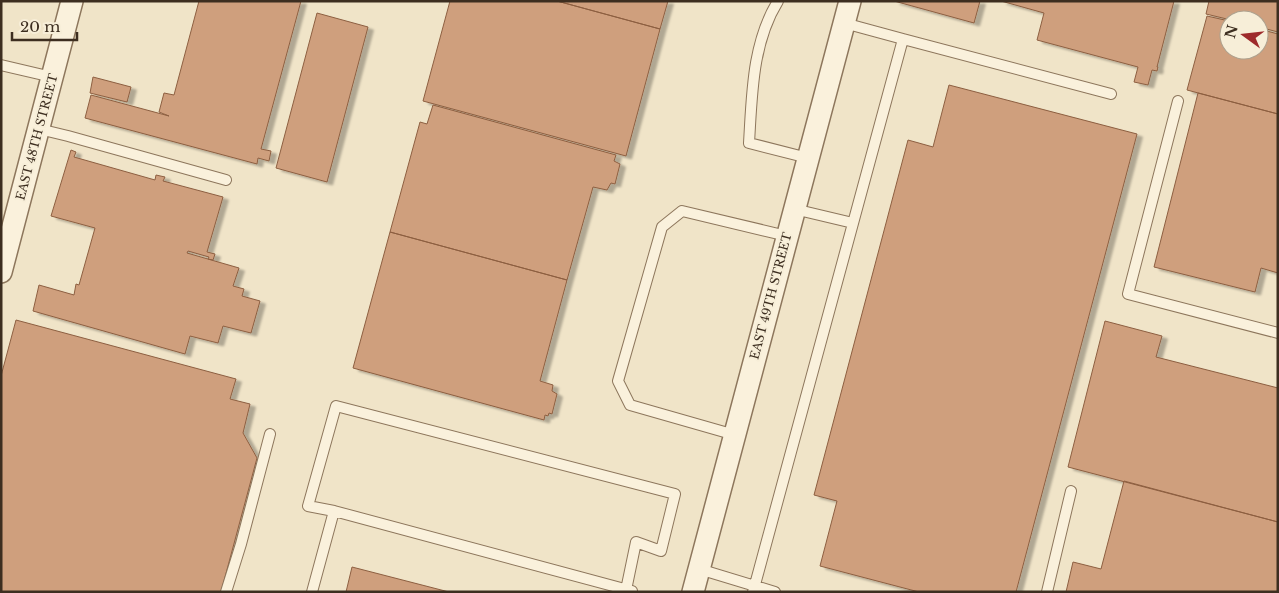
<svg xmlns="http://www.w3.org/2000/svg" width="1279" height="593" font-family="'Libre Baskerville',serif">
  <defs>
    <filter id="shadow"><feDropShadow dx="5.5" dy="3" stdDeviation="1" flood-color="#0004"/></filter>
  </defs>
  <rect width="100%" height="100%" fill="#f0e4c8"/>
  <path fill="#cf9f7d" stroke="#8d5f41" filter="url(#shadow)" d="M199,1H301L261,149L271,151L269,161L258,158L257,164L85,118L91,95L169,116L159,112L164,93L174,95Z
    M450,1H557L660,29L626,156L423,101Z
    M557,1H668L660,29Z
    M894,1H980L974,23Z
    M1001,1H1174L1157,67H1158L1157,71L1152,70L1148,85L1134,82L1138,67L1037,40L1044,13Z
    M1209,1H1278V32L1259,27V20H1231L1206,14Z
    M317,13L368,27L327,182L276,168Z
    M1207,16L1229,21V50H1259V29L1278,34V114L1187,90Z
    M93,77L131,87L127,102L90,93Z
    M949,85L1137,134L1016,592H919L820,566L837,501L814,495L908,140L933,147Z
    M1198,93L1278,114V273L1261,268L1255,292L1154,267Z
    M433,105L616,155L614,161L620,164L615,184L611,183L607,190L593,187L567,280L390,232L420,122L427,124Z
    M71,150L76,152L74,157L155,180L156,175L165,177L163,181L223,197L207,252L215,254L213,260L208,259L209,257L188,251L187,253L239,268L233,286L244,289L242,296L260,301L251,333L223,326L218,343L190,336L185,354L33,311L39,285L74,295L76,284L79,285L95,228L51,216Z
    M390,232L567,280L540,381L553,385L552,391L557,394L552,414L549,413L548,416L545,415L544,420L353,368Z
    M16,320L236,379L230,399L250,404L243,433L257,458L221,592H1V376Z
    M1105,321L1162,336L1156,357L1278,388V522L1068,467Z
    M1124,481L1278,522V592H1066L1073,562L1101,569Z
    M352,567L449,592H346Z"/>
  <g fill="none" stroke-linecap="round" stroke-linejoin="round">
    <defs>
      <path id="lane" d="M778,1C752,43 752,95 749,143L808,158
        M844,23L903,39
        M1,65L52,77
        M1178,101L1128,294L1278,333
        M39,129L68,136L226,180
        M794,209L853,223
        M735,435L630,405L618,381L662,227L682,211L787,236
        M334,511L308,506L336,406L675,494L661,551L636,542L626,590
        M699,569L775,592
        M226,592L241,544L270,434
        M312,592L334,511L632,591
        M753,592L903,39L1111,94
        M1047,592L1071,491"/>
      <path id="street" d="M1,272L72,1
        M693,592L850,1"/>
    </defs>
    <use href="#lane" stroke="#8d765c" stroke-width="12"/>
    <use href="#street" stroke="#8d765c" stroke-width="24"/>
    <use href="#lane" stroke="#faf1dc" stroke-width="10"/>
    <use href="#street" stroke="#faf1dc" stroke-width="21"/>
  </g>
  <g text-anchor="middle" stroke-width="4" stroke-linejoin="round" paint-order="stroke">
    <g font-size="12" fill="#3d2e20" stroke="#f7eed8">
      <text transform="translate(37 137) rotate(-75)" y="4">EAST 48TH STREET</text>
      <text transform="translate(771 296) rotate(-75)" y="4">EAST 49TH STREET</text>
    </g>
  </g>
  <rect width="1279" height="593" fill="none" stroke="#3d2e20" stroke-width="5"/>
  <g transform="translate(1244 35) rotate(285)"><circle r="24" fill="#f7eed8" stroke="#ada18e"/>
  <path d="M0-4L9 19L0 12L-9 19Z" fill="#9e2a2b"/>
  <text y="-8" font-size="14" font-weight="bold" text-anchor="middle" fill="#3d2e20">N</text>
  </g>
  <path d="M12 32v8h65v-8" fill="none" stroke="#3d2e20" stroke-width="2.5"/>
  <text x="20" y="32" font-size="15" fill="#3d2e20" stroke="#f7eed8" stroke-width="4" paint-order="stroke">20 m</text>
</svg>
